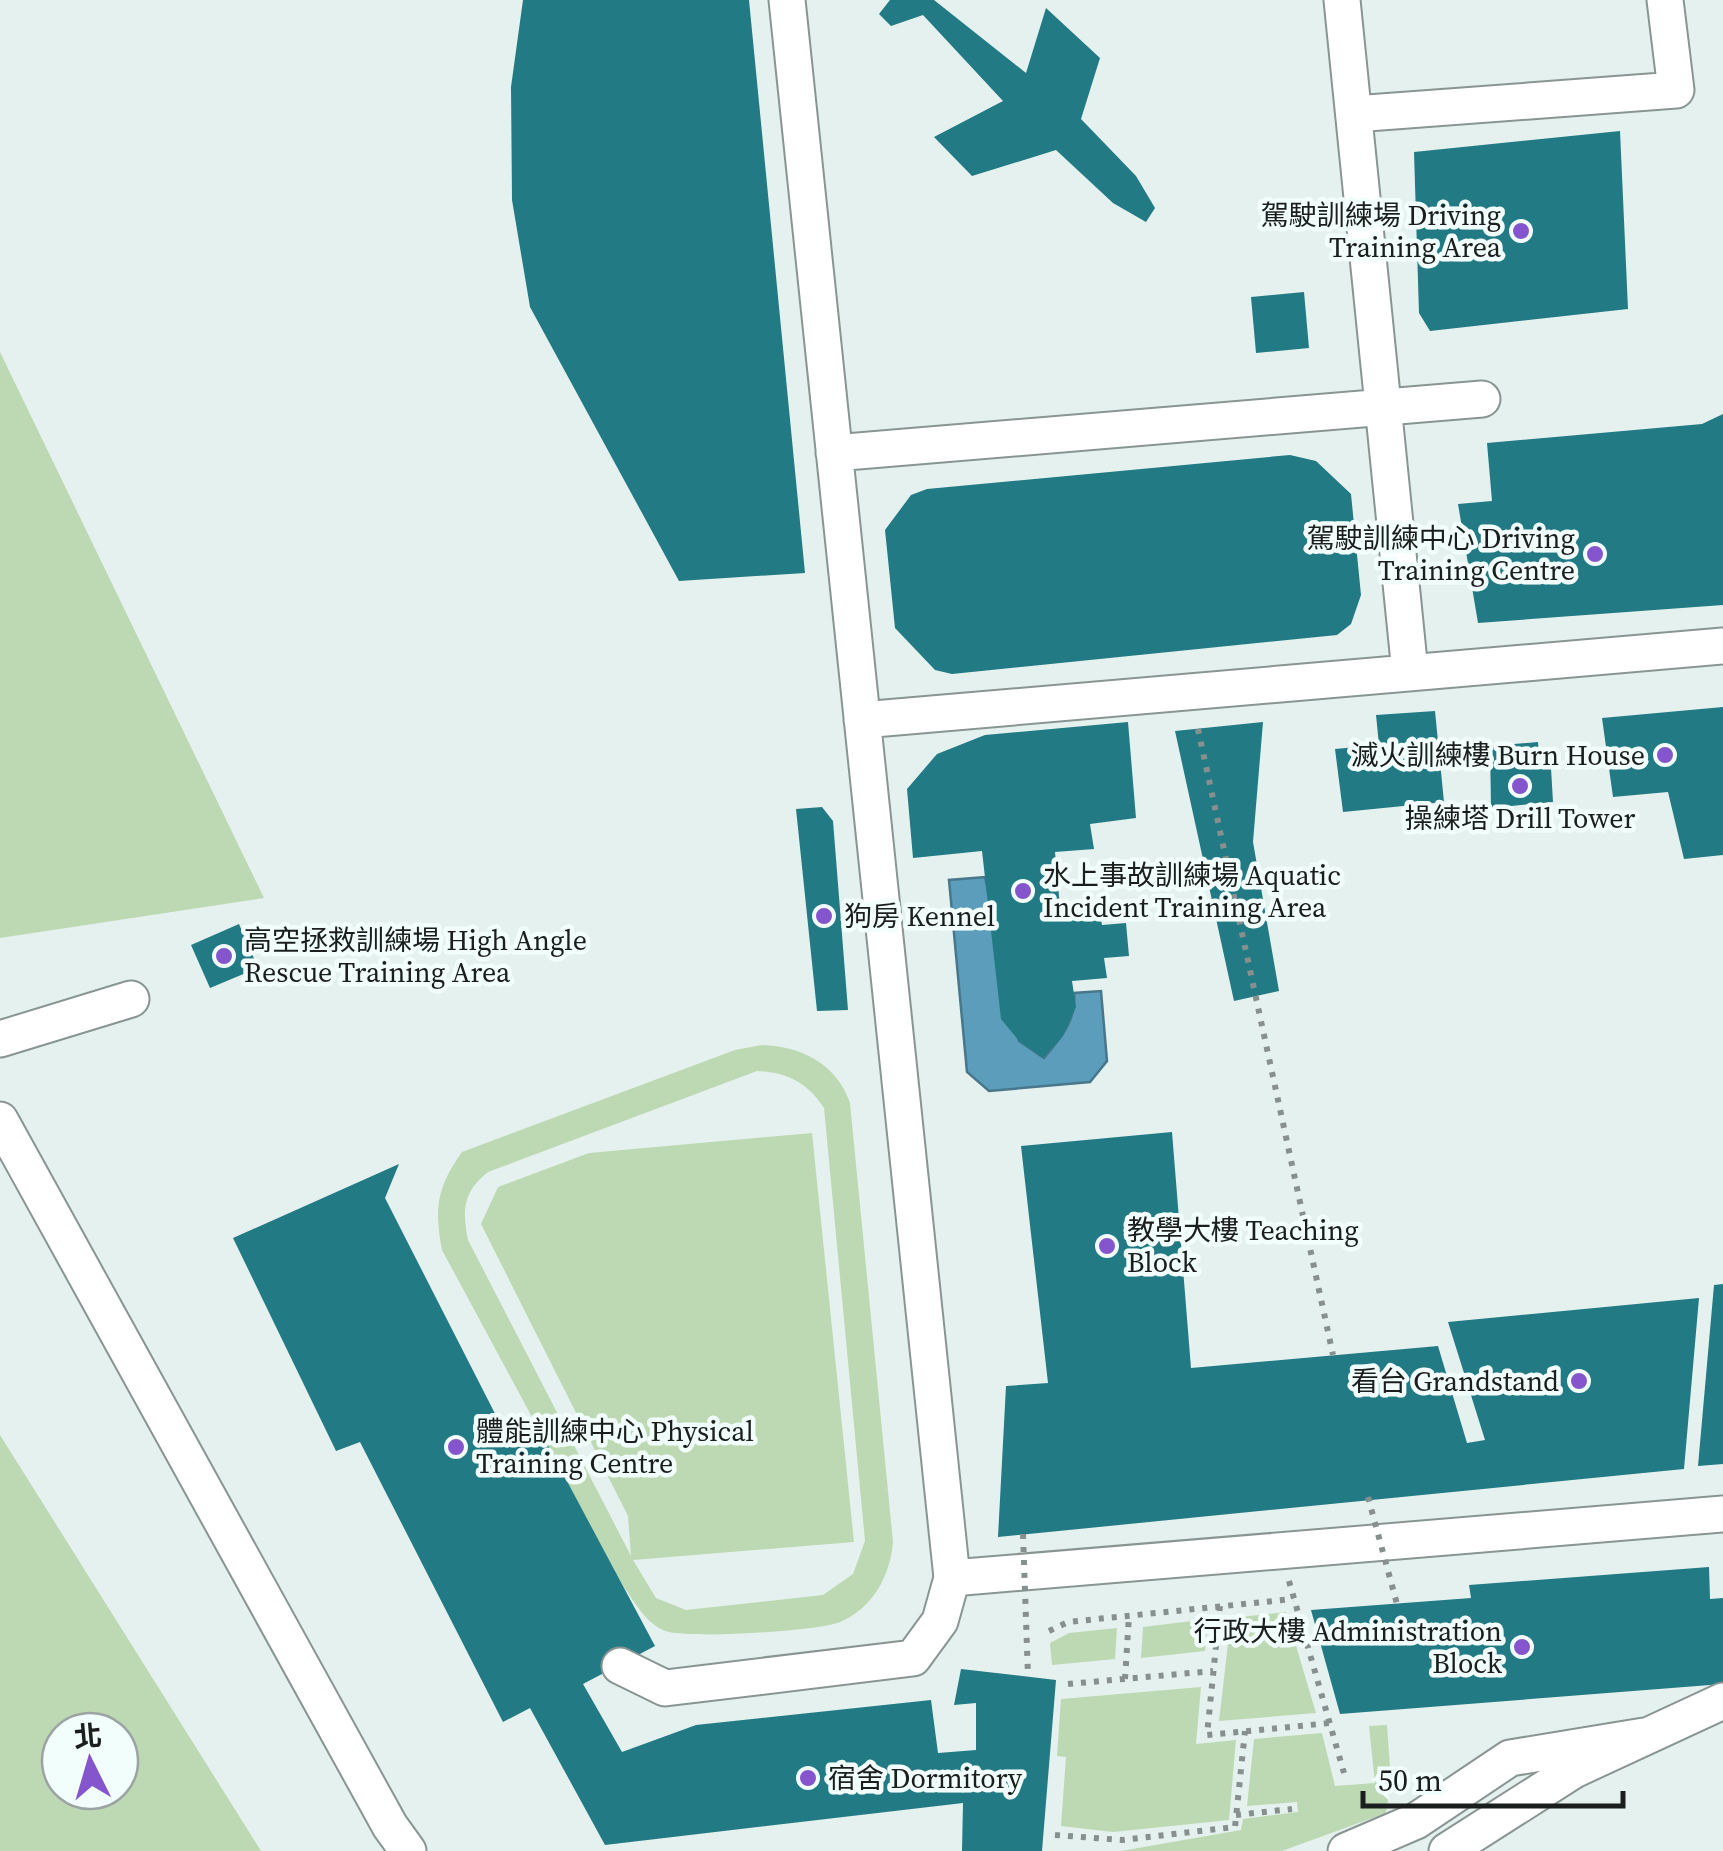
<svg xmlns="http://www.w3.org/2000/svg" width="1723" height="1851" font-family="'Source Serif 4','Noto Sans TC',serif">
  <rect width="100%" height="100%" fill="#e5f1ee"/>
  <path fill="#bdd9b3" fill-rule="evenodd" d="M0,352L264,898L0,938Z
    M762,1045C801,1046 837,1064 850,1103L893,1542C890,1576 873,1608 840,1622C820,1631 681,1640 663,1630C644,1621 634,1601 622,1584L442,1250C434,1209 437,1187 462,1152L735,1050ZM757,1071C787,1072 808,1083 824,1108L865,1541L853,1574L823,1595L686,1610L656,1598L633,1560L854,1542L812,1133L589,1153L498,1187L481,1224L628,1516L631,1556L468,1240C462,1210 463,1192 488,1172Z
    M0,1435L261,1851H0ZM60,1731H120V1791H60Z
    M1286,1612L1316,1713L1219,1721L1231,1618Z
    M1208,1619L1205,1651L1141,1658L1143,1627Z
    M1117,1628L1115,1659L1052,1665L1050,1643L1069,1633Z
    M1201,1687L1196,1744L1236,1740L1229,1820L1113,1832L1061,1826L1066,1757L1057,1756L1061,1699Z
    M1387,1725L1391,1781L1386,1813L1282,1851H1121L1241,1830L1243,1819L1298,1812L1297,1802L1247,1806L1254,1739L1322,1733L1335,1786L1375,1783L1369,1726Z"/>
  <path fill="#5b9dbb" stroke="#48778c" stroke-width="2.5" d="M985,877L1019,1041L1044,1058C1060,1039 1077,1020 1074,993L1101,991L1107,1061L1090,1082L989,1091L967,1072L949,880Z"/>
  <path fill="#227a84" d="M523,0H749L805,573L679,581L530,307L512,200L511,87Z
    M890,0H934L1026,73L1046,8L1100,58L1081,119L1136,176L1155,208L1146,222L1113,203L1056,150L972,176L934,137L1003,101L923,15L891,26L879,14Z
    M1620,131L1628,309L1430,331L1419,313L1414,152Z
    M1304,292L1309,348L1256,353L1251,297Z
    M1723,414V605L1478,623L1458,504L1492,501L1487,443L1702,424Z
    M1290,455L1316,461L1351,494L1361,595L1351,624L1337,635L952,674L935,670L895,628L885,530L911,495L927,489Z
    M1723,707V855L1684,859L1668,792L1613,797L1602,718Z
    M1435,711L1444,802L1343,812L1335,749L1379,745L1376,715Z
    M1128,722L1136,818L1090,824L1094,849L1055,852L1060,907L1074,905L1076,915L1100,914L1102,925L1126,923L1129,956L1104,958L1107,978L1072,981L1076,1007L1063,1036L1043,1058L1019,1041L1001,1019L982,851L913,858L907,789L937,754L985,735Z
    M1263,722L1253,842L1279,991L1234,1001L1175,731Z
    M1538,742L1540,769L1551,768L1553,802L1491,808L1490,746Z
    M822,807L833,821L848,1010L817,1011L796,809Z
    M239,924L258,968L210,988L191,945Z
    M1172,1132L1191,1368L1438,1346L1467,1443L1485,1440L1448,1322L1699,1298L1684,1469L998,1537L1006,1386L1048,1383L1021,1146Z
    M399,1164L385,1198L510,1443L544,1438L655,1646L583,1684L622,1752L696,1725L931,1700L938,1753L976,1750V1703L954,1705L961,1669L1056,1680L1042,1851H962L963,1803L605,1845L530,1708L503,1722L360,1442L336,1451L233,1238Z
    M1723,1284V1464L1698,1466L1714,1285Z
    M1709,1567L1710,1599L1723,1598V1684L1340,1714L1311,1610L1471,1598L1469,1585Z"/>
  <g fill="none" stroke-linecap="round" stroke-linejoin="round">
    <defs>
      <path id="minor" d="M1342,0L1410,672
        M1354,114L1676,90L1665,0
        M834,453L1482,399
        M862,720L1723,646
        M0,1039L131,999
        M0,1120L390,1826L408,1851
        M952,1578L1723,1514
        M620,1666L665,1688L913,1658L940,1621L952,1578L787,0
        M1346,1851L1416,1821L1510,1758L1644,1736
        M1447,1851L1574,1770L1723,1701"/>
    </defs>
    <use href="#minor" stroke="#899593" stroke-width="39"/>
    <path stroke="#87908e" stroke-width="6" stroke-dasharray="5 8" stroke-linecap="butt" d="M1198,729L1333,1355
      M1289,1581L1344,1773
      M1220,1606L1207,1735L1330,1723
      M1049,1631L1068,1622L1293,1599
      M1125,1679L1129,1616
      M1068,1684L1213,1671
      M1236,1815L1292,1809
      M1055,1835L1122,1840L1235,1827L1245,1731"/>
    <use href="#minor" stroke="#fff" stroke-width="35"/>
    <path stroke="#87908e" stroke-width="6" stroke-dasharray="5 8" stroke-linecap="butt" d="M1368,1497L1397,1604
      M1023,1534L1028,1676"/>
  </g>
  <g fill="#8555ce" stroke="#f2fefc" stroke-width="4">
    <circle cx="1521" cy="231" r="10"/>
    <circle cx="1595" cy="554" r="10"/>
    <circle cx="1665" cy="755" r="10"/>
    <circle cx="1520" cy="786" r="10"/>
    <circle cx="1023" cy="891" r="10"/>
    <circle cx="824" cy="916" r="10"/>
    <circle cx="224" cy="956" r="10"/>
    <circle cx="1107" cy="1246" r="10"/>
    <circle cx="1579" cy="1381" r="10"/>
    <circle cx="456" cy="1447" r="10"/>
    <circle cx="1522" cy="1647" r="10"/>
    <circle cx="808" cy="1778" r="10"/>
  </g>
  <g text-anchor="middle" stroke-width="9" stroke-linejoin="round" paint-order="stroke">
    <g font-size="28" fill="#1a1e1d" stroke="#f2fefc" text-anchor="start">
      <text x="1501" y="225" text-anchor="end">駕駛訓練場 Driving<tspan x="1501" dy="32">Training Area</tspan></text>
      <text x="1575" y="548" text-anchor="end">駕駛訓練中心 Driving<tspan x="1575" dy="32">Training Centre</tspan></text>
      <text x="1645" y="765" text-anchor="end">滅火訓練樓 Burn House</text>
      <text x="1520" y="828" text-anchor="middle">操練塔 Drill Tower</text>
      <text x="1043" y="885">水上事故訓練場 Aquatic<tspan x="1043" dy="32">Incident Training Area</tspan></text>
      <text x="844" y="926">狗房 Kennel</text>
      <text x="244" y="950">高空拯救訓練場 High Angle<tspan x="244" dy="32">Rescue Training Area</tspan></text>
      <text x="1127" y="1240">教學大樓 Teaching<tspan x="1127" dy="32">Block</tspan></text>
      <text x="1559" y="1391" text-anchor="end">看台 Grandstand</text>
      <text x="476" y="1441">體能訓練中心 Physical<tspan x="476" dy="32">Training Centre</tspan></text>
      <text x="1502" y="1641" text-anchor="end">行政大樓 Administration<tspan x="1502" dy="32">Block</tspan></text>
      <text x="828" y="1788">宿舍 Dormitory</text>
    </g>
  </g>
  <g transform="translate(90 1761) rotate(355)"><circle r="48" fill="#f2fefc" stroke="#9ca4a3" stroke-width="2.5"/>
  <path d="M0-8L18 38L0 25L-18 38Z" fill="#8555ce"/>
  <text y="-15" font-size="28" font-weight="bold" text-anchor="middle" fill="#1a1e1d">北</text>
  </g>
  <path d="M1363 1791v15h260v-15" fill="none" stroke="#1a1e1d" stroke-width="5"/>
  <text x="1378" y="1791" font-size="30" fill="#1a1e1d" stroke="#f2fefc" stroke-width="8" paint-order="stroke">50 m</text>
</svg>
